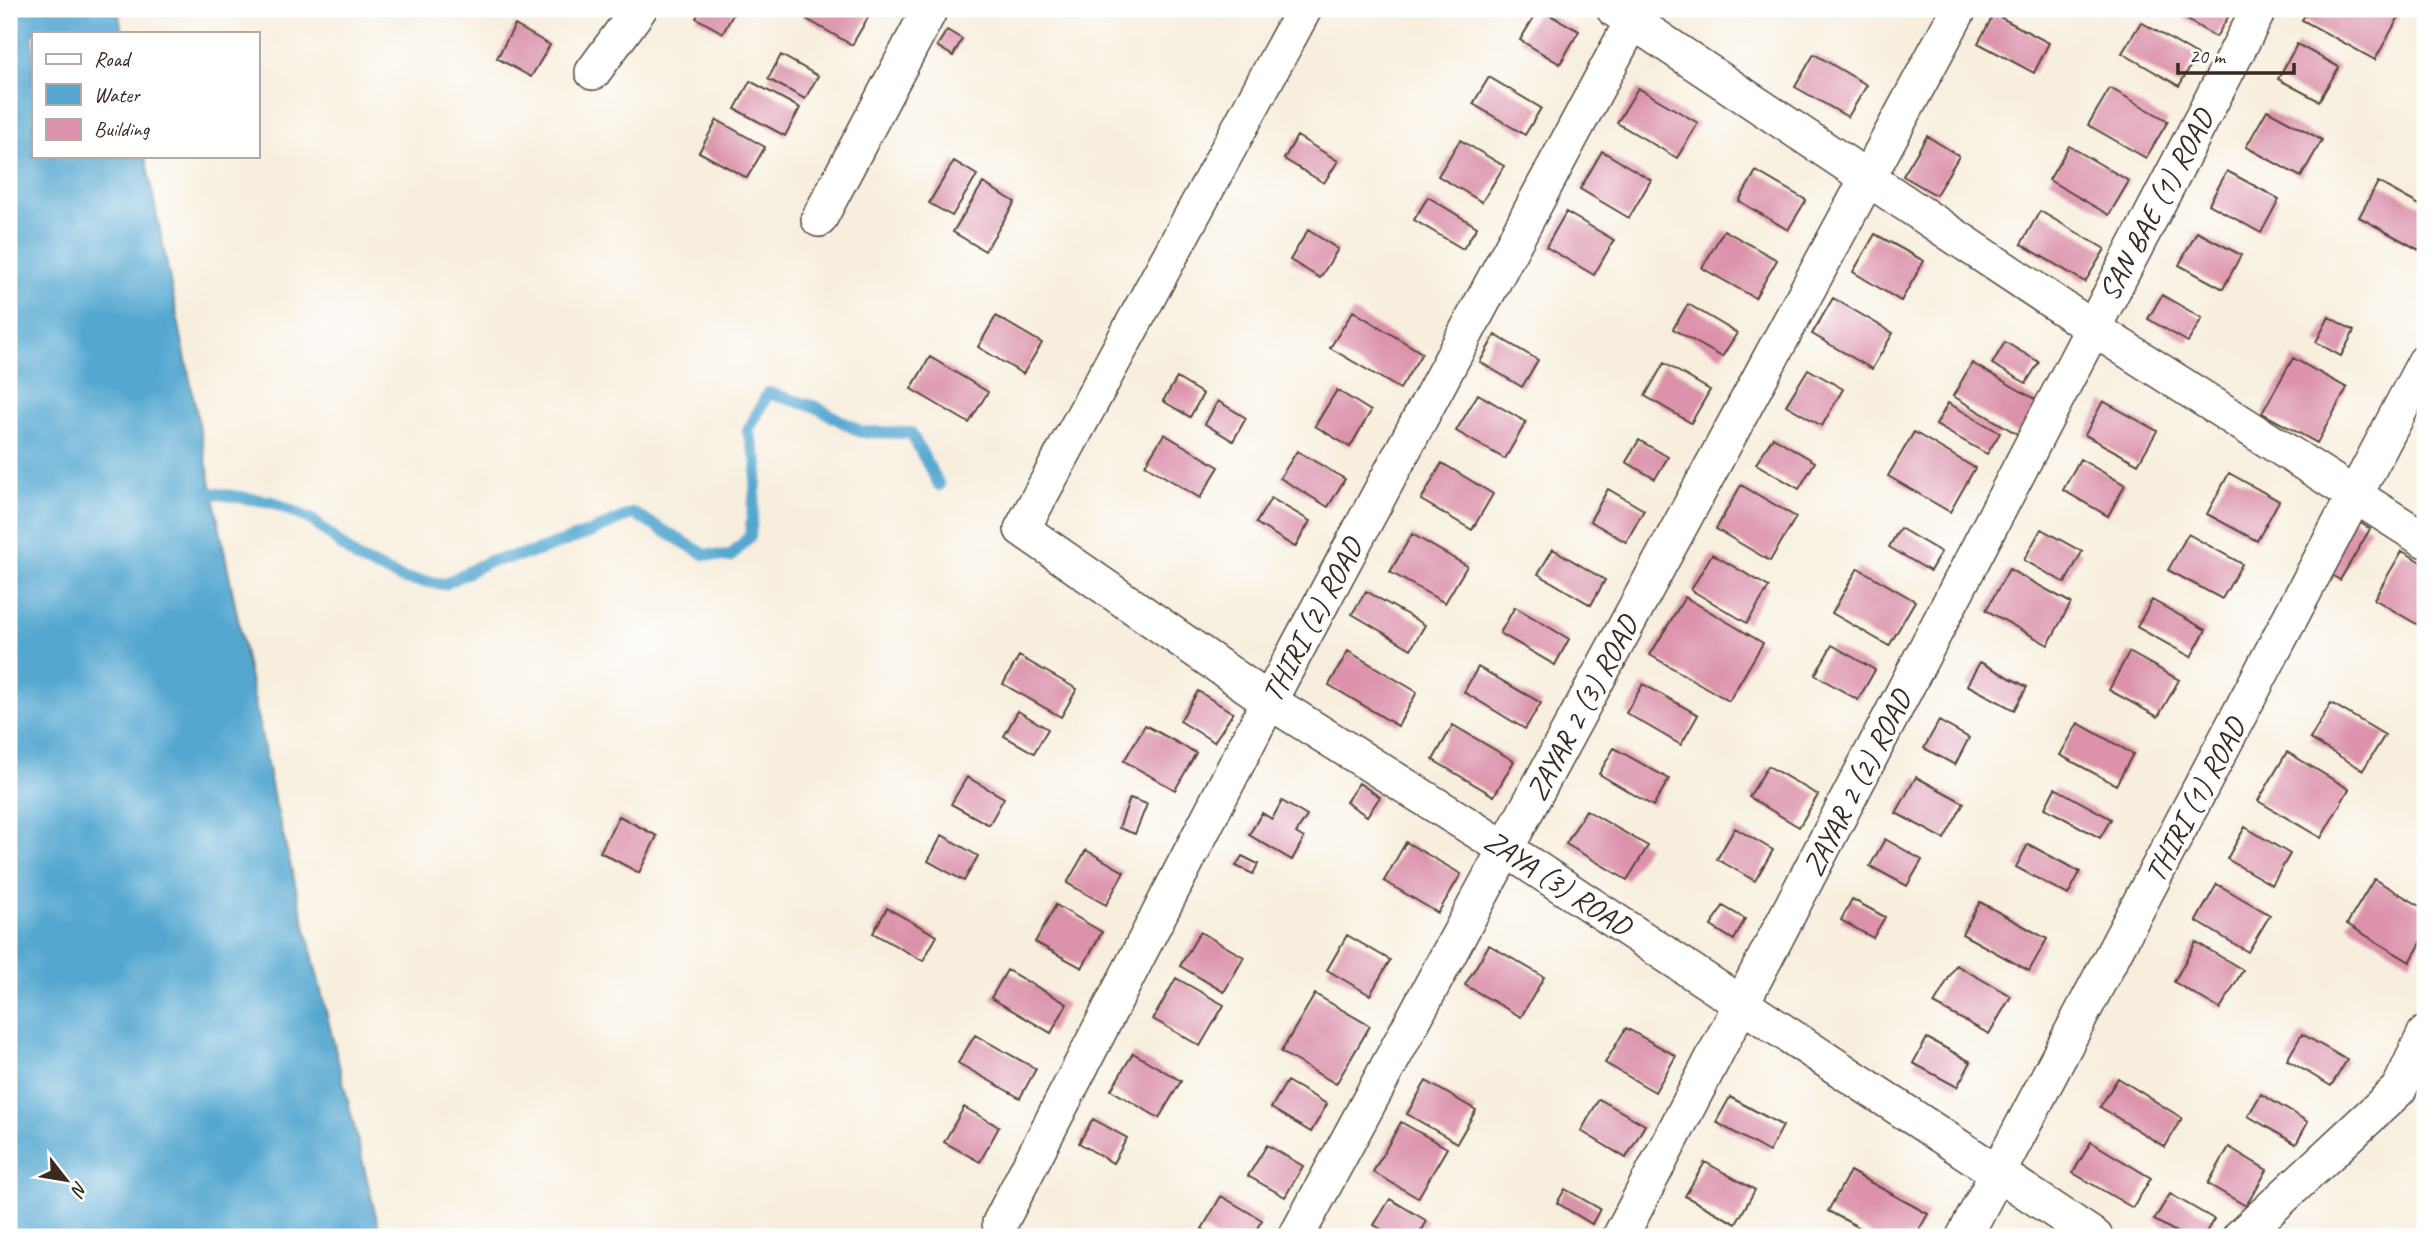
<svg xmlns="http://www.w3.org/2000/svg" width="2434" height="1246" font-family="Caveat,sans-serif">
  <rect width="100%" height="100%" fill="#fff"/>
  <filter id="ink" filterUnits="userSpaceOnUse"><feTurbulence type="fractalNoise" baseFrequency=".0143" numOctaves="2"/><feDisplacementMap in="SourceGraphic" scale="14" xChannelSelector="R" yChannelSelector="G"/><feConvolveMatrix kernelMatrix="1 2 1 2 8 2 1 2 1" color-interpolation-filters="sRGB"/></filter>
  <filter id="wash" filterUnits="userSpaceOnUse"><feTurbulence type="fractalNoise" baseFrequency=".00686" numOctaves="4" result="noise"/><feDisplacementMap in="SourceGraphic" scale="28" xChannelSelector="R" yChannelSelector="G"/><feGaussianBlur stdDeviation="1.57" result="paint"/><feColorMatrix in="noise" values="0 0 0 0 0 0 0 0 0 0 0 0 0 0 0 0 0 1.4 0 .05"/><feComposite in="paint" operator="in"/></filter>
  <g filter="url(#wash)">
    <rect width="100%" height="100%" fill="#f7eedd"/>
    <path fill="#55a7d0" stroke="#486877" stroke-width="2" d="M9,9H118L122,33H33V156H145L273,794L381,1237H9Z"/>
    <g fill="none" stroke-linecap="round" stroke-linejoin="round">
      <path stroke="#55a7d0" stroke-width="12" d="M212,493L273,502L312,520L358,559L404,579L445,584L487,562L531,553L591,532L633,513L704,554L730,557L750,536L758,464L748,431L768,393L816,407L861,432L911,433L939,485"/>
    </g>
    <g id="blocks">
      <path fill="#db92aa" d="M702,9H736L723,33L696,18Z
        M808,9H873L852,45L803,17Z
        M1539,9L1579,31L1560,64L1520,40Z
        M2169,9H2233L2216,37Z
        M2309,9H2389L2400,15L2375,60L2302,20Z
        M1994,14L2049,43L2034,73L1978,43Z
        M2141,22L2197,55L2179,86L2122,53Z
        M515,25L550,45L531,77L497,58Z
        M947,30L962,39L953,56L937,46Z
        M2297,44L2339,67L2319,101L2278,79Z
        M1814,54L1867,85L1848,117L1795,87Z
        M781,55L818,76L805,99L768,79Z
        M1489,77L1541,108L1525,135L1473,104Z
        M750,81L800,108L785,136L735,109Z
        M1638,88L1698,123L1677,158L1617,123Z
        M2110,88L2168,121L2146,158L2088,125Z
        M2267,110L2322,140L2301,177L2246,147Z
        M717,120L765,147L747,178L699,152Z
        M1297,136L1338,161L1324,183L1284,159Z
        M1927,136L1959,156L1936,195L1903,176Z
        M1460,140L1504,166L1482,202L1438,176Z
        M2069,146L2129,181L2109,215L2049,180Z
        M1602,151L1651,180L1629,218L1580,189Z
        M954,161L977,175L952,216L929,203Z
        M1756,171L1806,200L1788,230L1739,201Z
        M2227,171L2279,199L2261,233L2209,204Z
        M2378,182L2425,208V238L2419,250L2359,217Z
        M983,183L1015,202L985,251L953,232Z
        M1428,197L1477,227L1463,249L1414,220Z
        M2040,211L2105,249L2085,282L2021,244Z
        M1566,212L1614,240L1594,275L1546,247Z
        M1308,230L1338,249L1320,278L1290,260Z
        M1724,230L1777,260L1755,298L1702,268Z
        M2197,232L2241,255L2223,289L2179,265Z
        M1875,234L1924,261L1901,301L1853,272Z
        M2162,295L2202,318L2188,342L2148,319Z
        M1833,298L1893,333L1872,369L1812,334Z
        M1688,304L1737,333L1722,357L1673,329Z
        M1353,311L1422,353L1400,389L1330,348Z
        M996,316L1042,343L1023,374L978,347Z
        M2329,317L2354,331L2341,356L2316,342Z
        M1495,335L1538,360L1522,387L1480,362Z
        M2005,342L2039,362L2026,383L1992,364Z
        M930,357L988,392L969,423L911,389Z
        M2293,358L2347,388L2317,443L2262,413Z
        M1664,363L1710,390L1691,423L1645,396Z
        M1972,363L2038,401L2019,435L1953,396Z
        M1808,369L1843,389L1822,426L1786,405Z
        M1177,378L1203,394L1190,417L1163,401Z
        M1337,390L1371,411L1350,447L1315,426Z
        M1478,394L1526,422L1505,459L1456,431Z
        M1218,401L1246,418L1233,441L1205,424Z
        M2103,401L2157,431L2138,464L2085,435Z
        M1948,403L2000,433L1987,454L1936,425Z
        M1914,432L1975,468L1950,512L1888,476Z
        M1164,434L1219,467L1200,498L1145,465Z
        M1773,437L1815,462L1799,489L1756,464Z
        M1639,440L1668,457L1655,479L1626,462Z
        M1297,451L1345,479L1328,507L1280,478Z
        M2080,459L2125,485L2108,516L2063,490Z
        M1442,463L1493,494L1472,530L1421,500Z
        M2229,473L2279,501L2257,541L2207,514Z
        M1741,485L1796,517L1770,561L1716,529Z
        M1608,489L1644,510L1626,542L1590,521Z
        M1271,498L1310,521L1295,547L1256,523Z
        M2351,517L2370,529L2340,580L2321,569Z
        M1900,528L1941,552L1930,571L1889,547Z
        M2041,529L2082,552L2065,583L2024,560Z
        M1412,534L1467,566L1445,603L1390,572Z
        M2188,534L2242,564L2222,599L2168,570Z
        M1553,549L1605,580L1591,605L1538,574Z
        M2402,551L2425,564V629L2374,599Z
        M1712,554L1769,587L1747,623L1691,590Z
        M1858,568L1915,601L1889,646L1832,613Z
        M2009,569L2071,603L2048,645L1986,610Z
        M1366,591L1425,625L1411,649L1352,614Z
        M1685,597L1763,643L1729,701L1650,655Z
        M2152,600L2206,630L2191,657L2137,627Z
        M1515,607L1569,639L1555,665L1500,633Z
        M1832,645L1875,670L1858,700L1815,675Z
        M1348,651L1417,692L1398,726L1329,685Z
        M2129,652L2179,680L2158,717L2109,690Z
        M1019,656L1077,689L1061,717L1003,684Z
        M1980,662L2027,687L2014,710L1967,685Z
        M1478,667L1541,703L1525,729L1464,692Z
        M1643,684L1698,715L1681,745L1626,713Z
        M1198,691L1233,713L1214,742L1180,721Z
        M2331,703L2385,735L2363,770L2310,739Z
        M1018,711L1048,729L1034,753L1004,736Z
        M1939,721L1969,738L1955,765L1924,748Z
        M2078,723L2133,754L2116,785L2060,755Z
        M1145,725L1196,753L1175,790L1124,761Z
        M1453,725L1514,761L1494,796L1433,760Z
        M1614,748L1669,779L1653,806L1599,774Z
        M2287,752L2349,789L2321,838L2258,801Z
        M1768,766L1818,795L1799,827L1749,797Z
        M967,777L1004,798L989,825L951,804Z
        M1916,777L1964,803L1944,839L1896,813Z
        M1359,783L1380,797L1367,816L1346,802Z
        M2055,788L2111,819L2100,838L2045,808Z
        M2425,796V811L2418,807Z
        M1130,798L1147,804L1135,834L1119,828Z
        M1282,801L1307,816L1296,833L1304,838L1292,860L1249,835L1262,813L1272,819Z
        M1586,810L1648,846L1627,880L1566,844Z
        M619,816L657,836L639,873L600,852Z
        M2245,827L2290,854L2272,885L2227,859Z
        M1735,828L1773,850L1755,881L1717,859Z
        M942,835L978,856L964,881L928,861Z
        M1885,839L1922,860L1907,886L1870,866Z
        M1406,842L1461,874L1438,913L1384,881Z
        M2028,844L2080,872L2068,895L2016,867Z
        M1086,850L1124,872L1106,905L1067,883Z
        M1242,856L1258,864L1253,874L1236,866Z
        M2374,879L2425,909V936L2410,962L2347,924Z
        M2217,884L2270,915L2248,952L2196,921Z
        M1852,899L1885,917L1873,938L1841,920Z
        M1980,902L2047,939L2029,971L1962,934Z
        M1056,905L1102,932L1082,968L1035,942Z
        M1723,906L1745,919L1734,940L1711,926Z
        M887,908L937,936L923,961L873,933Z
        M1200,932L1244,957L1224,992L1180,966Z
        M1347,935L1390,960L1370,995L1327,970Z
        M2196,942L2243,970L2220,1009L2174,982Z
        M1489,945L1544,977L1521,1017L1465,985Z
        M1956,965L2011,996L1989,1034L1934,1004Z
        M1007,970L1067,1004L1051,1033L991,998Z
        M1176,978L1224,1005L1200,1046L1153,1019Z
        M1315,994L1370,1026L1336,1084L1281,1052Z
        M1626,1028L1676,1056L1655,1092L1605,1063Z
        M2302,1034L2347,1060L2331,1086L2287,1060Z
        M975,1035L1036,1069L1020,1098L958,1063Z
        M1927,1038L1971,1062L1957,1087L1913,1063Z
        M1133,1053L1181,1081L1159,1118L1111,1090Z
        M2118,1078L2182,1118L2165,1147L2100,1107Z
        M1287,1081L1327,1104L1311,1132L1271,1108Z
        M1426,1081L1476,1110L1457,1143L1407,1114Z
        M2261,1094L2308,1122L2296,1144L2248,1116Z
        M1730,1097L1783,1126L1769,1152L1716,1122Z
        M1599,1099L1645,1125L1626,1158L1581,1131Z
        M964,1107L999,1127L980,1162L944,1142Z
        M1093,1119L1127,1138L1113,1163L1079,1143Z
        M1401,1122L1447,1148L1418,1198L1373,1172Z
        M2091,1142L2151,1178L2133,1208L2073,1173Z
        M1267,1145L1303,1166L1285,1197L1248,1176Z
        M2229,1147L2267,1170L2246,1206L2208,1184Z
        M1705,1162L1755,1190L1736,1224L1685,1196Z
        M1850,1171L1928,1214L1915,1237H1877L1828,1211Z
        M1565,1189L1600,1209L1592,1224L1557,1203Z
        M2170,1194L2214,1219L2203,1237H2185L2154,1220Z
        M1221,1196L1262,1220L1252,1237H1216L1202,1229Z
        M1390,1199L1427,1221L1418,1237H1395L1374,1225Z"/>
    </g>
  </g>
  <g filter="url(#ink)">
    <use href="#blocks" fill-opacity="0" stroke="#57473b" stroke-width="2"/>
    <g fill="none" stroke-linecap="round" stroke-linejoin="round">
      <defs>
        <path id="street" d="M1304,9L1022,529L1269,701L1506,849L2095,1237
          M1614,9L2091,327L2425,540
          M593,72L639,9
          M819,219L930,9
          M1000,1223L1269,701L1639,9
          M1296,1237L1959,9
          M1620,1237C1835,829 2044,417 2259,9
          M1964,1237L2425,362
          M2240,1237L2399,1089L2425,1034"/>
      </defs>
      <use href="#street" stroke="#57473b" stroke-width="38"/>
      <use href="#street" stroke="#fff" stroke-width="35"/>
    </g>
  </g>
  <g text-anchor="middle" stroke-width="6" stroke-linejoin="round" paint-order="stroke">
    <g font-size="30" fill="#3b2a1e" stroke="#fff">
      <text transform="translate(2156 205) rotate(-62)" y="10">SAN BAE (1) ROAD</text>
      <text transform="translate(1312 620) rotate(-62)" y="10">THIRI (2) ROAD</text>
      <text transform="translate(1582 708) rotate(-62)" y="10">ZAYAR 2 (3) ROAD</text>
      <text transform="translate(1857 783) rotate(-63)" y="10">ZAYAR 2 (2) ROAD</text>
      <text transform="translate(2195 800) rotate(-62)" y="10">THIRI (1) ROAD</text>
      <text transform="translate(1558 883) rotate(33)" y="10">ZAYA (3) ROAD</text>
    </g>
  </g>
  <rect width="2434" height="1246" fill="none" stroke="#fff" stroke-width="35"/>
  <rect x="32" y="32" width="228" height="126" fill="#ffffff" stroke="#b1aaa5" stroke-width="2"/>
  <rect x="46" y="54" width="35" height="10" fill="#ffffff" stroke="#b1aaa5" stroke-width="2"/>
  <text x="94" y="66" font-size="21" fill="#3b2a1e">Road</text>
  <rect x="46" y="84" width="35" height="21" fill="#55a7d0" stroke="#b1aaa5" stroke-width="2"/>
  <text x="94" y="102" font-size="21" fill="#3b2a1e">Water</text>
  <rect x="46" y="119" width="35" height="21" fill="#db92aa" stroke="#b1aaa5" stroke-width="2"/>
  <text x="94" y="136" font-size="21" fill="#3b2a1e">Building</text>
  <g transform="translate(66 1180) rotate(121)" stroke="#ffffff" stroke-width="5" paint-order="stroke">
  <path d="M0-5L12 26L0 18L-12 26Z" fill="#3b2a1e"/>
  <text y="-10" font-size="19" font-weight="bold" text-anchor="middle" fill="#3b2a1e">N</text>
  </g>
  <path d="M2178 63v10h116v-10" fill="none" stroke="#3b2a1e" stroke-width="3.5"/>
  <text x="2189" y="63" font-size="21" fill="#3b2a1e" stroke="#ffffff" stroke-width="5" paint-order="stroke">20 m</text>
</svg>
